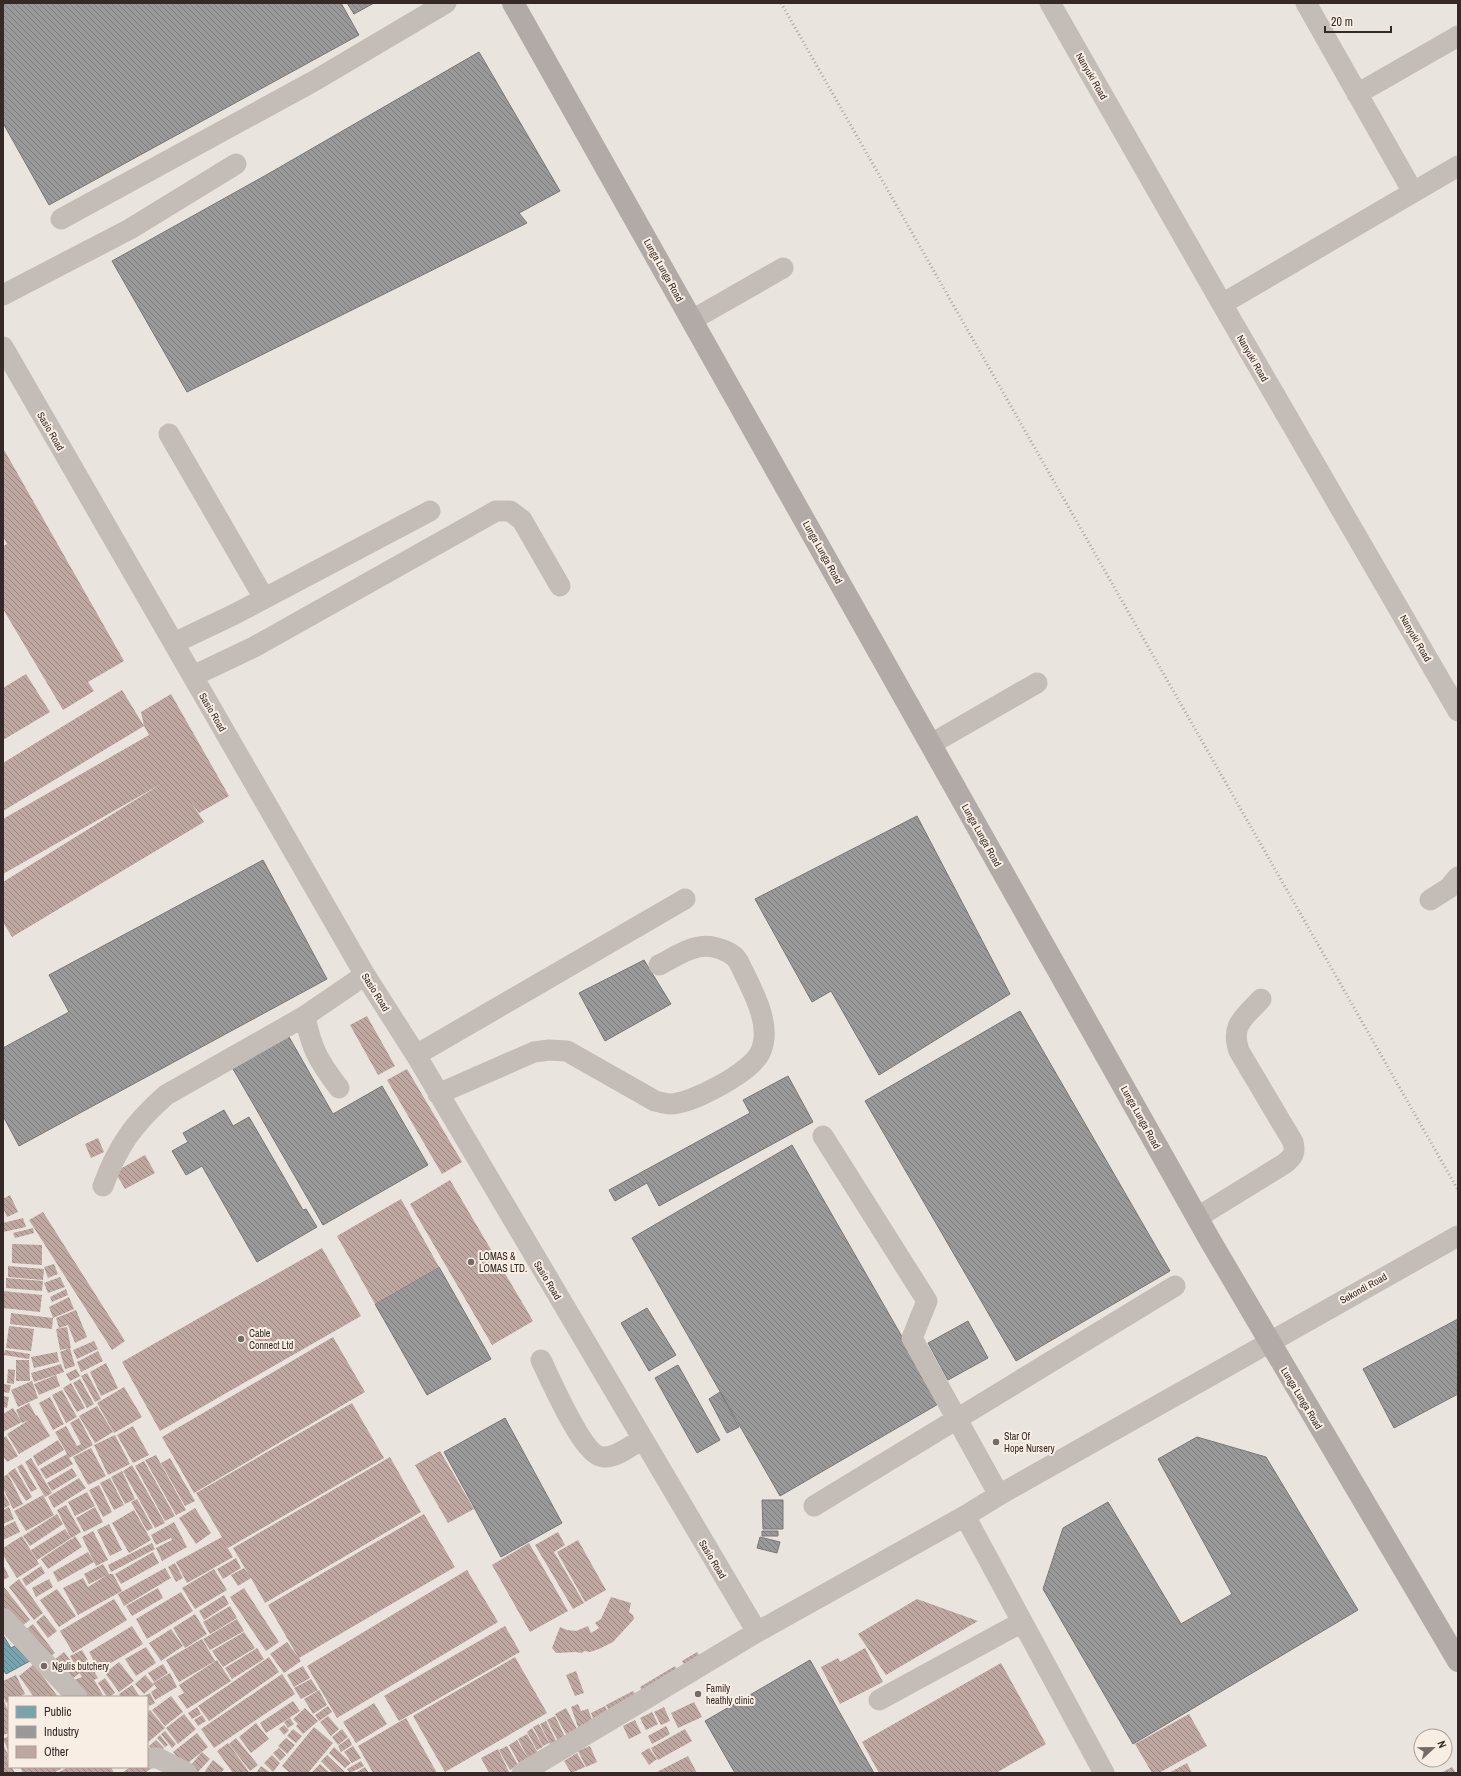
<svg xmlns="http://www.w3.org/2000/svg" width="1461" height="1776" font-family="'Archivo Narrow',sans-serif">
  <defs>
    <pattern id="public-back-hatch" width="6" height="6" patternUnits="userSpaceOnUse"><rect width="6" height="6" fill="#76a5af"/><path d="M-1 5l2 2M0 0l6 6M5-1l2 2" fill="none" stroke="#62868e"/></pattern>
    <pattern id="industry-back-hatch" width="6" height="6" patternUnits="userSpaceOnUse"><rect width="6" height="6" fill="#999"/><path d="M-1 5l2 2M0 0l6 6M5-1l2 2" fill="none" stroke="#7e7d7d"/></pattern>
    <pattern id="building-back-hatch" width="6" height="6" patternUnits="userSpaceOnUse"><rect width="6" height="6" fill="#bea7a0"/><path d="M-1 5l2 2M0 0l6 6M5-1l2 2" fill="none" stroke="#9b8882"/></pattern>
  </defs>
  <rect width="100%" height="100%" fill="#eae4de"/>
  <path fill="url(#public-back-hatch)" stroke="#628086" d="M3,1635L11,1648L20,1643L30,1661L6,1674L3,1669Z"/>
  <path fill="url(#industry-back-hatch)" stroke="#7b7776" d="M3,3H341L359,35L49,205L3,123Z
    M347,3H374L354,14Z
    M479,52L560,191L519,213L527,223L187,392L112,261L268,174Z
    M917,816L1010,994L879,1075L831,991L812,1002L755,899Z
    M263,860L327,979L19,1146L3,1116V1048L69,1012L49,975Z
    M644,960L671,1004L605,1041L579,993Z
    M1020,1011L1170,1271L1016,1361L865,1101Z
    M285,1030L333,1114L382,1086L428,1165L323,1225L229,1062Z
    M788,1076L813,1122L659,1206L647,1183L615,1201L609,1190L750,1113L743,1100Z
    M224,1110L233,1126L249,1117L303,1210L306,1209L317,1227L257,1262L202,1166L186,1175L172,1151L188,1142L183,1133Z
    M792,1145L940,1403L780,1496L632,1238Z
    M439,1267L491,1359L427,1395L375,1304Z
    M647,1308L676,1355L649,1371L621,1323Z
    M1458,1319V1394L1394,1428L1363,1369Z
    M968,1321L988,1358L948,1380L928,1343Z
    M678,1365L720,1440L697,1453L655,1378Z
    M720,1392L739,1427L727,1433L709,1399Z
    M505,1418L562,1523L501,1557L444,1452Z
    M1197,1437L1266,1457L1358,1610L1133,1744L1043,1589L1063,1528L1108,1502L1181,1624L1232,1594L1158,1459Z
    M762,1500H783V1529H763Z
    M762,1531H778V1536H762Z
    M760,1537L780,1542L777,1553L757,1548Z
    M810,1660L874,1773H735L705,1721Z"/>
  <path fill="url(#building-back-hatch)" d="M3,448L124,661L88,682L94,691L63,710L3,609V546L7,544L3,537Z
    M26,674L50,712L3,740V688Z
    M122,690L144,726L3,811V763Z
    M171,694L229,796L199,813L191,802L204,822L12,937L3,922V882L161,784L3,874V819L149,735L144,726L141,712Z
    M367,1016L395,1066L378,1075L350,1025Z
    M407,1069L462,1162L442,1174L387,1080Z
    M98,1138L104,1152L91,1158L85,1144Z
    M145,1155L155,1173L125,1189L115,1172Z
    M450,1180L533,1321L492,1345L410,1204Z
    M10,1195L18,1212L7,1217L3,1208V1199Z
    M401,1199L439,1267L375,1304L337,1236Z
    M43,1212L125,1341L112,1350L29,1220Z
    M23,1218L26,1227L3,1232V1223Z
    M33,1228L34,1233L15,1238L13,1233Z
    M12,1244L42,1245V1265L12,1263Z
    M322,1248L361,1316L160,1431L122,1362Z
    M54,1264L58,1274L48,1278L44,1267Z
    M8,1266L44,1269L43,1280L8,1277Z
    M60,1277L65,1287L48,1293L44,1283Z
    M6,1278L43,1281L42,1291L6,1288Z
    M66,1289L68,1295L52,1302L50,1297Z
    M3,1291L42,1295L40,1312L3,1308Z
    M69,1297L74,1309L53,1318L49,1307Z
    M76,1310L87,1337L75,1343L68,1325L59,1328L56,1318Z
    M11,1313L53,1318L52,1329L10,1324Z
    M9,1326L34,1329L31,1351L6,1348Z
    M67,1327L71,1348L60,1350L56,1329Z
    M333,1337L365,1392L194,1493L162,1437Z
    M94,1341L98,1349L77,1359L73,1350Z
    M70,1348L75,1366L65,1369L60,1352Z
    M5,1350L30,1354L29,1359L4,1355Z
    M98,1351L103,1361L81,1372L77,1362Z
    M57,1352L59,1362L34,1368L31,1357Z
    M16,1360H29L30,1381H16Z
    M106,1363L118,1388L101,1396L90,1372Z
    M61,1364L64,1372L34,1382L31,1373Z
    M8,1369L15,1370L14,1384L7,1383Z
    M76,1369L80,1376L70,1381L66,1374Z
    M87,1373L101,1399L95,1402L81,1376Z
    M56,1375L60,1386L39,1395L34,1384Z
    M80,1379L94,1404L87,1408L73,1383Z
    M32,1381L38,1398L18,1407L11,1390Z
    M71,1383L85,1408L77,1412L63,1388Z
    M3,1384L11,1385L9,1393L3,1392Z
    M124,1387L142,1417L114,1433L97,1403Z
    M62,1390L77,1417L66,1423L52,1395Z
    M3,1396L9,1397L7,1408L3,1407Z
    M50,1397L64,1424L53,1430L39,1403Z
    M29,1403L36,1416L37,1415L50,1436L19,1454L7,1434L29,1420L22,1423V1422L3,1432V1414L13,1408L21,1421L16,1410Z
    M352,1403L384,1458L228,1548L225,1544L233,1557L187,1583L176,1562L222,1537L196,1493Z
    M97,1406L113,1432L95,1443L79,1416Z
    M79,1418L93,1445L69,1458L73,1464L46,1479L40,1469L67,1454L55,1432L66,1426L77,1446L81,1444L70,1423Z
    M133,1426L149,1455L133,1463L117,1435Z
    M115,1435L130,1464L108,1475L94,1445Z
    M6,1436L18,1456L7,1462L3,1456V1438Z
    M58,1440L64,1450L38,1466L33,1456Z
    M91,1448L106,1476L88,1485L73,1457Z
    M440,1451L474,1509L448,1523L415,1465Z
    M156,1455L186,1510L176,1515L145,1460Z
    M390,1457L421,1512L265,1603L251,1578L238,1586L231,1575L244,1568L249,1575L233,1548Z
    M31,1458L52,1493L45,1497L25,1462Z
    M170,1458L195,1501L185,1506L161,1463Z
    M144,1461L175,1516L165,1521L135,1466Z
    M22,1464L37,1489L31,1492L17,1467Z
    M132,1465L165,1523L155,1528L123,1471Z
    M15,1468L32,1497L26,1501L8,1473Z
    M72,1468L77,1476L52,1491L47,1483Z
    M122,1471L135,1499L125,1504L111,1477Z
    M8,1474L23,1504L13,1509L3,1488V1477Z
    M79,1478L86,1488L54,1508L48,1497Z
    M110,1478L124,1505L114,1510L100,1483Z
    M99,1485L112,1512L103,1517L89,1490Z
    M3,1491L10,1505L3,1509Z
    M87,1492L95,1506L75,1516L68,1502Z
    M43,1495L54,1515L26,1531L14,1511Z
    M137,1499L153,1528L147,1531L131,1502Z
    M66,1505L81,1532L71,1538L57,1510Z
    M9,1507L14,1519L3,1524V1510Z
    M95,1507L103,1522L84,1532L76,1518Z
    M195,1508L211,1533L196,1544L179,1518Z
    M134,1510L151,1540L129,1553L112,1523Z
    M57,1514L63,1524L30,1546L23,1536Z
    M424,1514L455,1567L299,1658L301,1661L284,1673L270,1654L287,1642L298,1657L268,1605Z
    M15,1521L20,1532L3,1540V1527Z
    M174,1522L187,1547L162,1561L156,1548L172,1540L171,1538L156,1545L151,1535Z
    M109,1524L122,1550L110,1556L97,1530Z
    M65,1529L71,1538L37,1560L31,1550Z
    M93,1531L108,1560L96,1566L82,1537Z
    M558,1532L565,1545L554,1552L584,1603L573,1609L535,1545Z
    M22,1536L39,1564L17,1578L3,1555V1548Z
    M75,1536L82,1547L48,1569L41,1559L71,1539L73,1540L72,1539Z
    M578,1540L606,1590L585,1602L557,1552Z
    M152,1543L155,1549L111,1572L108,1565Z
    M529,1543L568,1611L530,1632L492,1565Z
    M88,1552L94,1562L58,1582L53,1572Z
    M153,1552L159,1563L121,1584L115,1574Z
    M236,1558L241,1568L223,1579L217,1569Z
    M175,1563L183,1578L176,1582L168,1567Z
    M3,1564L9,1577L3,1580Z
    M103,1564L109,1574H113L122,1591L78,1615L63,1588L83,1578L88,1587L107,1575L89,1584L84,1574Z
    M41,1566L45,1573L26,1586L22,1579Z
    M165,1568L171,1578L124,1606L118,1594Z
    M214,1569L227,1590L195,1609L182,1588Z
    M467,1570L498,1622L337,1718L307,1666Z
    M19,1579L43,1613L34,1620L9,1587Z
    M49,1579L53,1587L36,1597L32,1588Z
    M4,1587L30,1620L19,1628L3,1608Z
    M158,1588L163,1598L132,1616L126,1606Z
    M244,1588L279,1642L266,1651L230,1597Z
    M57,1589L76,1616L59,1627L40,1600Z
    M181,1592L193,1611L147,1639L136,1619Z
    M224,1595L229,1604L204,1620L199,1611Z
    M611,1597L631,1603L629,1612L633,1615L634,1619L613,1642L599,1649L590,1652L584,1651L582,1653L576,1652L556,1653L552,1648L560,1627L567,1630L576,1631L588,1626L591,1633L599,1628L595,1623L601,1619Z
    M114,1599L127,1620L73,1653L60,1631Z
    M917,1599L978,1621L886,1675L858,1634Z
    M230,1606L237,1618L210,1634L203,1622Z
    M195,1614L207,1634L185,1648L173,1628Z
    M44,1615L57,1631L48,1638L36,1622Z
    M237,1619L244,1631L210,1650L203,1639Z
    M33,1624L55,1653L46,1659L25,1630Z
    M132,1626L143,1644L99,1670L89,1652Z
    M505,1626L520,1652L399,1721L384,1696Z
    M171,1629L183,1646L161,1661L149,1643Z
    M244,1632L255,1648L223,1667L212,1651Z
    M202,1639L215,1661L179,1682L173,1672L197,1658L173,1672L166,1660Z
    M146,1647L156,1663L136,1676L125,1659Z
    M257,1648L264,1659L232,1679L225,1668Z
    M865,1648L883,1682L840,1704L821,1667L838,1658L840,1662Z
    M82,1650L98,1678L94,1680L103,1695L99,1697H84L74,1680L82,1677L70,1656Z
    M64,1652L80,1673L68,1682L53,1661Z
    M697,1652L702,1660L687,1669L682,1661Z
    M269,1657L279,1672L209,1721L198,1706Z
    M515,1657L547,1713L445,1772L413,1716Z
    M217,1660L231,1681L187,1709L178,1696L184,1693L179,1685Z
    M119,1662L134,1681L119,1692L105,1673Z
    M1001,1663L1046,1744L996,1773H879L862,1742Z
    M34,1664L58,1697H34L19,1676Z
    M163,1664L168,1673L154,1682L148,1673Z
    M303,1666L310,1678L294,1687L287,1675Z
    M675,1666L679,1674L644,1694L640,1687Z
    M576,1671L584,1693L575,1696L566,1675Z
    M170,1673L177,1687L155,1700L151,1692L157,1688L153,1683Z
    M282,1674L295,1694L214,1748L201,1729Z
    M16,1675L25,1694L18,1697H9V1701L6,1703L3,1695V1681Z
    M145,1675L154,1685L144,1694L135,1684Z
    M105,1678L115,1693L109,1697H107L98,1683Z
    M311,1679L318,1690L301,1699L294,1688Z
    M132,1685L140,1697H121L119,1694Z
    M319,1690L327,1705L313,1714L304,1699Z
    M633,1691L637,1697L609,1711L606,1705Z
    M150,1693L155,1703L149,1706L147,1697H142Z
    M171,1696L183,1712L165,1726L152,1710Z
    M3,1699L9,1713V1733L3,1735Z
    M293,1701L300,1711L266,1733L260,1723Z
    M694,1702L702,1717L678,1728L671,1713Z
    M374,1703L387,1724L356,1743L343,1722Z
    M578,1704L581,1711L588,1709L594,1725L579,1730L571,1707Z
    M328,1706L332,1712L319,1721L315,1715Z
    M605,1706L609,1714L598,1720L595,1713L598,1720L594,1721L591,1713Z
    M197,1707L201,1714L192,1719L188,1713Z
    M664,1707L670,1721L661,1725L654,1712Z
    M305,1708L318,1721L303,1734L296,1726L298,1724L293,1719Z
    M566,1708L577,1729L566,1734L555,1714Z
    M150,1710L165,1728L147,1743V1713Z
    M652,1712L658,1724L646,1730L640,1718Z
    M184,1714L196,1729L178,1744L166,1728Z
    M1189,1714L1207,1746L1159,1773H1152L1135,1744Z
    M202,1715L206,1721L198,1726L194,1720Z
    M328,1716L339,1729L331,1736L320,1722Z
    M555,1716L565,1737L558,1741L547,1720Z
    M290,1718L294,1724L288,1728L284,1722Z
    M406,1718L437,1773H373L358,1746Z
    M635,1720L641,1733L629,1739L623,1726Z
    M546,1721L556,1741L550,1744L540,1724Z
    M256,1723L269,1739L251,1753L239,1737Z
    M539,1724L549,1743L543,1746L533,1727Z
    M284,1725L289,1730L284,1735L279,1729Z
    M666,1726L670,1734L652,1744L648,1736Z
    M314,1727L333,1743L308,1773H290L282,1766Z
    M532,1728L543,1747L537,1750L527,1732Z
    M293,1729L302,1736L296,1743L287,1736Z
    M342,1729L348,1737L338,1745L332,1737Z
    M685,1729L692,1741L658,1760L651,1748Z
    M165,1731L176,1744L172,1748L161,1734Z
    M197,1733L208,1747L184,1766L173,1752Z
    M527,1734L539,1755L529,1760L518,1739Z
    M160,1735L168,1745L165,1747L157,1738Z
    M9,1736V1752L3,1739Z
    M236,1738L258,1765L250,1771L229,1744Z
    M286,1738L295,1745L287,1754L278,1746Z
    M349,1738L352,1745L341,1752L338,1746Z
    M156,1740L164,1748L157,1755L149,1746Z
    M517,1740L529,1760L520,1765L509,1745Z
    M228,1743L249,1772L248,1773H233L217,1751Z
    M3,1744L9,1757L7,1758L9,1767H12L15,1773H3Z
    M353,1746L361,1758L352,1763L344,1752Z
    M507,1746L518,1765L510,1770L499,1750Z
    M590,1746L597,1762L586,1767L578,1751Z
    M334,1747L351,1763L345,1768L329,1753Z
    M279,1748L286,1755L280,1761L273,1753Z
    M649,1748L657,1759L649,1765L641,1753Z
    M498,1749L509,1772L508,1773H489L481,1758Z
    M202,1752L210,1759L197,1773L190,1766Z
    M577,1753L585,1767L571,1773L564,1761Z
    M272,1755L280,1763L273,1772L264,1763Z
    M327,1755L346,1773H333L321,1761Z
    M688,1756L697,1773H655Z
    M213,1760L224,1769L221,1773H207L205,1771Z
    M361,1761L364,1766L350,1773L347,1769Z
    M1187,1763L1192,1773H1169Z
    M320,1764L330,1773H311Z
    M156,1765L145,1773H122L130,1767Z
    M261,1766L271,1773H256Z
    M20,1767H60L61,1769L53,1773H23Z
    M68,1767H111L114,1773H57Z
    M365,1767L369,1773H355Z
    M1452,1767L1456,1773H1441Z"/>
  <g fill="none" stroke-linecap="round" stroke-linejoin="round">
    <path stroke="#c3bcb7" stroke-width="21" d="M1050,3L1222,304L1458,711
      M1306,3L1413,192
      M1357,94L1458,36
      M61,219L314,81L446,3
      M3,295L130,229L236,164
      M1222,304L1458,166
      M692,320L783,268
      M3,347L365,975L416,1055L757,1632
      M169,434L264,598
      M174,643L235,614L430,511
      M193,676L254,647L496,511H510L522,520L560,586
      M931,744L1037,683
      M1430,900L1449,888L1458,877
      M305,1016C311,1048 319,1062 339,1088
      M416,1055L685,899
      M438,1094L534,1052L549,1050L567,1051L655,1101C660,1102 665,1104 670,1104C691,1104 750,1073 760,1053C772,1029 756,997 745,975C742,969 739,961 735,957C730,952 719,948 713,947C694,943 675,957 659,965
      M823,1136L927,1301L912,1338L999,1495
      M103,1186C118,1146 133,1124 166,1095L305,1016L365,975
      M1198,1217L1284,1164C1293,1157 1296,1153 1293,1142L1239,1051C1230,1024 1245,1017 1261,999
      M541,1360C550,1378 583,1456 603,1457C616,1458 631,1446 642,1439
      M814,1506L1175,1286
      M965,1516L1104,1773
      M3,1618L77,1697
      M879,1700L1022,1622
      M147,1758H158L187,1773
      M522,1773L757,1632L965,1516L999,1495L1458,1236"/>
    <path stroke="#b2aaa6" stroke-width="22" d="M513,3L1211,1242L1458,1661"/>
    <path stroke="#aba5a2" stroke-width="3" stroke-dasharray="1 3" stroke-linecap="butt" d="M781,3L1458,1190"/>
  </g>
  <g fill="#746a66" stroke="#f8eee4" stroke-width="1.5">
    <circle cx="471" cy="1262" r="4"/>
    <circle cx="241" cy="1339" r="4"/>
    <circle cx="996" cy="1442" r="4"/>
    <circle cx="44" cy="1666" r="4"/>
    <circle cx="698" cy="1694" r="4"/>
  </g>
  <g text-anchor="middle" stroke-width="4" stroke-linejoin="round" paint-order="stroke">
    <g font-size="10" fill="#342926" stroke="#f8eee4">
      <text transform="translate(1092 76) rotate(60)" y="4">Nanyuki Road</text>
      <text transform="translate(664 270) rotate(61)" y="4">Lunga Lunga Road</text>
      <text transform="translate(1253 358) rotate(60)" y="4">Nanyuki Road</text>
      <text transform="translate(51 431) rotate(60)" y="4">Sasio Road</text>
      <text transform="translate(823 552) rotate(61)" y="4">Lunga Lunga Road</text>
      <text transform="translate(1416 638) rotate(60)" y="4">Nanyuki Road</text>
      <text transform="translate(213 712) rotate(60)" y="4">Sasio Road</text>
      <text transform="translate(982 835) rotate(61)" y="4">Lunga Lunga Road</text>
      <text transform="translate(376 992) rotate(58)" y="4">Sasio Road</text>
      <text transform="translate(1141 1117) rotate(61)" y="4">Lunga Lunga Road</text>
      <text transform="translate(548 1280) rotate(59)" y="4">Sasio Road</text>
      <text transform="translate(1363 1288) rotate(-29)" y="4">Sekondi Road</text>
      <text transform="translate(1302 1398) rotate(59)" y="4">Lunga Lunga Road</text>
      <text transform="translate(713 1559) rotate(59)" y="4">Sasio Road</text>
    </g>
    <g font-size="10" fill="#342926" stroke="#f8eee4" text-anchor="start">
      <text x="479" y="1260">LOMAS &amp;<tspan x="479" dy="12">LOMAS LTD.</tspan></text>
      <text x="249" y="1337">Cable<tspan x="249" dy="12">Connect Ltd</tspan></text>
      <text x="1004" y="1440">Star Of<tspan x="1004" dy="12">Hope Nursery</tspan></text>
      <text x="52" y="1670">Ngulis butchery</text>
      <text x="706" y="1692">Family<tspan x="706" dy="12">heathly clinic</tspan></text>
    </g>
  </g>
  <rect width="1461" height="1776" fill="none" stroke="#342926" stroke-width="8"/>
  <rect x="8" y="1696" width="140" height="72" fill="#f8eee4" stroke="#aa9f98"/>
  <rect x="16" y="1706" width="20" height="12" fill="#76a5af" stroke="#aa9f98"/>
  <text x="44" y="1716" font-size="12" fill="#342926">Public</text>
  <rect x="16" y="1726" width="20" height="12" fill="#999999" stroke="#aa9f98"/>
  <text x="44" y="1736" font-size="12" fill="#342926">Industry</text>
  <rect x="16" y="1746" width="20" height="12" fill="#bea7a0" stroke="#aa9f98"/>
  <text x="44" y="1756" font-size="12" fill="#342926">Other</text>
  <g transform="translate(1433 1748) rotate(68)"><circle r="19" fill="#f8eee4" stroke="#aa9f98"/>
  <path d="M0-3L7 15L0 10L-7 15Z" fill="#746a66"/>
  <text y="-6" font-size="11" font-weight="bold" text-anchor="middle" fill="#342926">N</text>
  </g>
  <path d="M1325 26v6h66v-6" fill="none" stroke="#342926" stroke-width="2"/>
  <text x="1331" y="26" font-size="12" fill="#342926" stroke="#f8eee4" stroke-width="3" paint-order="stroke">20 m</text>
</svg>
